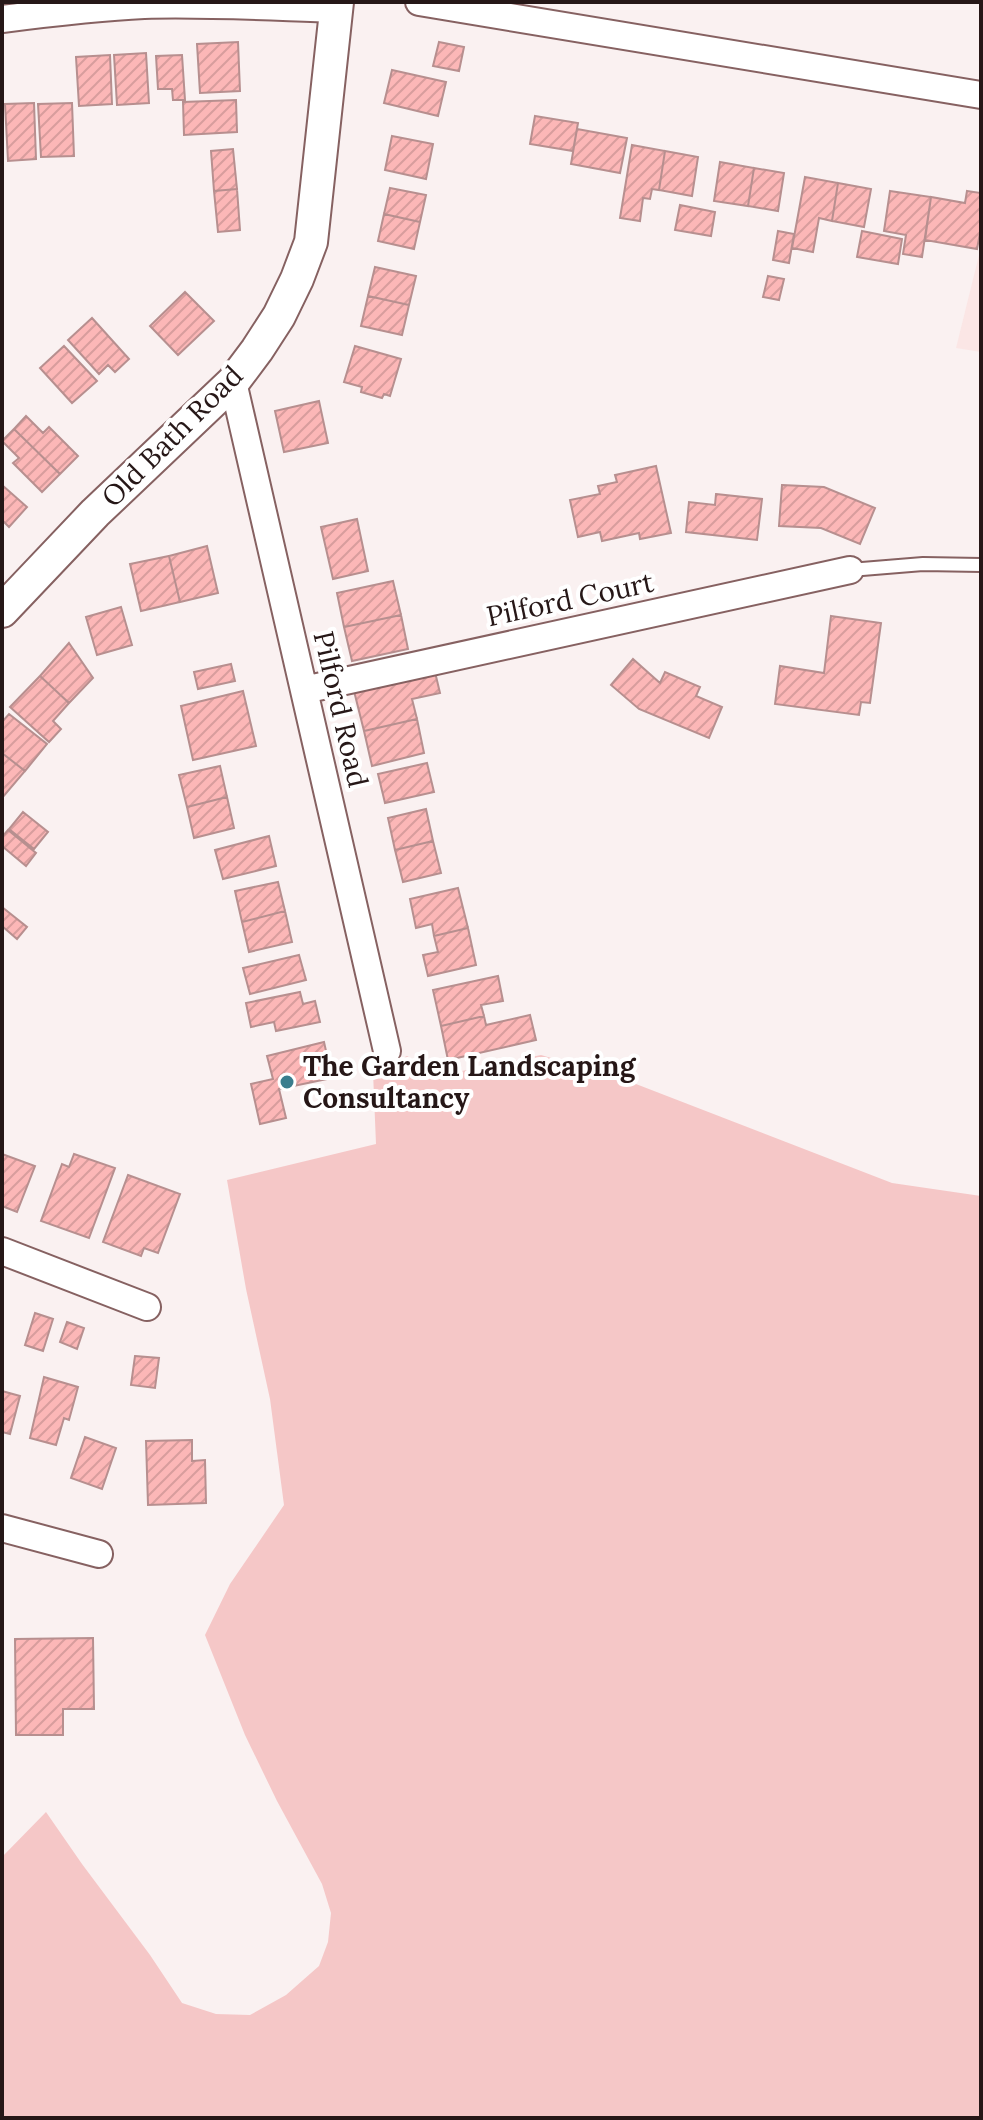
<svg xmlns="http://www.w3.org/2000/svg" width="983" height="2120" font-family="Lora,serif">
  <defs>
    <pattern id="building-hatch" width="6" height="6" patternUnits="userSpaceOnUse" patternTransform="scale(2)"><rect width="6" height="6" fill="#fcb7b7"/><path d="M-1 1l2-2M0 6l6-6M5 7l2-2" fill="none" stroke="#d89d9d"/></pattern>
  </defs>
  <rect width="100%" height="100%" fill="#faf1f1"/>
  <path fill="#fbe6e5" d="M981,247V352L956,348Z"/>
  <path fill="#f5c7c7" d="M541,1055L623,1079L892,1183L981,1196V2118H2V1857L46,1812L82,1864L150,1955L182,2003L216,2014L250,2015L286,1995L319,1966L328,1942L331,1913L322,1884L277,1801L245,1735L205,1635L230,1584L284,1505L270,1399L246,1289L227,1180L376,1144L373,1072L407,1056L427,1068L447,1074Z"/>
  <path fill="url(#building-hatch)" stroke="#b78f8f" stroke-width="2" d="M238,42L240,91L200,93L197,44Z
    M439,42L464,47L459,71L433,66Z
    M146,53L149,103L117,105L114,55Z
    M110,55L112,104L79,106L76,57Z
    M182,55L185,100H173L172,89H158L156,56Z
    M392,70L446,82L438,116L384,103Z
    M236,100L237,132L184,135L183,102Z
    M34,103L36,159L8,161L5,104Z
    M72,103L74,156L41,157L38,104Z
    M535,116L578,123L573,151L530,144Z
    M577,129L627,138L620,173L571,164Z
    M392,136L433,144L426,179L385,170Z
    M632,145L665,151L659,190L652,189L650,199L643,198L640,221L620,218Z
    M233,149L237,189L214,191L211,151Z
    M665,151L698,157L692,196L659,190Z
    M720,162L754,168L748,206L714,201Z
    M754,168L784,173L778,211L748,206Z
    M805,177L838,183L832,221L819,218L813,252L792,248Z
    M838,183L871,189L864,227L832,221Z
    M390,188L426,195L420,222L384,214Z
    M237,189L240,230L218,232L214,191Z
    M890,191L931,197L922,257L903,254L906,235L884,231Z
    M967,191L981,193V228L977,249L925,240L931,197L965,203Z
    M680,205L715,212L711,236L675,230Z
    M384,214L420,222L414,249L378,241Z
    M778,231L794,234L789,263L773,260Z
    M862,231L902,239L898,264L857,257Z
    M375,267L416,276L409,305L368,296Z
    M768,276L784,279L779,300L763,297Z
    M185,292L214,321L178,355L150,326Z
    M368,296L409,305L402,335L361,326Z
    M92,318L129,359L115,372L108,365L99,374L68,340Z
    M64,346L97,381L72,403L40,368Z
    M355,346L401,359L390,396L384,394L382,398L361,392L362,387L344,382Z
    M319,401L328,443L284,452L275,411Z
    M26,416L43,433L49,427L78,456L60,474L14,429Z
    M14,429L60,474L42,492L13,463L19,458L2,441Z
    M656,466L671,533L640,539L639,533L602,541L600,532L578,537L570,500L600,494L598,486L617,482L615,475Z
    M2,485L27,507L9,527L2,520Z
    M782,485L824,487L875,508L860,544L821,528L779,526Z
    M716,494L762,499L757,540L686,532L689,502L715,505Z
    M357,519L368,571L333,579L321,527Z
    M207,546L218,593L180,602L169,556Z
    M169,556L180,602L141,611L130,564Z
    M393,581L401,615L344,627L337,593Z
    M121,607L132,645L97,655L86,617Z
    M401,615L408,649L352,661L344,627Z
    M831,616L881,623L870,703L861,702L859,715L775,704L780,666L824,673Z
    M69,643L93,678L69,703L40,676Z
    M633,659L660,683L665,672L700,687L696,696L722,707L709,738L639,709L611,685Z
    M231,664L235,681L198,689L194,672Z
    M435,672L440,693L412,699L417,719L364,731L354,691Z
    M40,676L69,703L53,721L61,729L49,742L10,707Z
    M243,691L256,746L193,760L181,706Z
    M9,714L47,744L25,771L2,753V722Z
    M417,719L424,753L372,766L364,731Z
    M2,753L25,771L2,798Z
    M427,763L434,792L385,803L378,774Z
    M220,766L227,797L187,807L179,775Z
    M227,797L234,828L194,838L187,807Z
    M426,809L433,841L395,850L388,818Z
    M23,812L48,832L34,849L9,829Z
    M8,830L36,853L26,866L2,846V837Z
    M269,836L276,866L223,879L215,850Z
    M433,841L441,873L403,882L395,850Z
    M278,882L285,911L242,922L235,891Z
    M458,888L468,928L434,936L432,924L416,928L410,899Z
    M2,907L27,927L17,939L2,926Z
    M285,911L292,942L249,952L242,922Z
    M468,928L476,965L428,976L423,955L438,952L434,936Z
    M299,955L306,980L250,994L243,968Z
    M498,976L503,1001L481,1005L484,1016L441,1026L433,990Z
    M300,992L303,1004L315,1001L320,1022L276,1031L274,1022L251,1027L246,1003Z
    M530,1015L536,1040L448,1060L441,1026L484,1016L486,1025Z
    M324,1042L332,1078L279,1089L286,1118L260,1124L251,1084L273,1079L267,1056Z
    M2,1154L35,1166L17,1212L2,1206Z
    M74,1154L115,1168L89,1238L41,1221L62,1164L69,1167Z
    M128,1175L180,1194L158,1253L144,1248L141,1256L103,1242Z
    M35,1313L53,1319L43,1351L25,1345Z
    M67,1322L84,1328L77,1349L60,1342Z
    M135,1356L159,1358L155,1388L131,1385Z
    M44,1377L78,1387L69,1420L64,1418L56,1445L30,1438Z
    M2,1391L20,1396L10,1434L2,1432Z
    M85,1437L116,1448L102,1489L71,1478Z
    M192,1440V1461L205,1460L206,1503L148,1505L146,1441Z
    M93,1638L94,1709H63V1735H16L15,1639Z"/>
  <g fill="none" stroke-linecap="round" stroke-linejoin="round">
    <defs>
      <path id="service" d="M850,570L923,564L981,565"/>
      <path id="minor" d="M419,2L981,95
        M2,19C49,13 97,7 144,5C208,3 273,7 337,9
        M233,382L387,1051
        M304,690L850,570
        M2,1251L147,1307
        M2,1528L99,1554"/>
      <path id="tertiary" d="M2,611L95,513L233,382L257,350L279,316L297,279L311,242L337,2"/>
    </defs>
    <use href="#service" stroke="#866161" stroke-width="16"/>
    <use href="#minor" stroke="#866161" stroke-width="30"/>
    <use href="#tertiary" stroke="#866161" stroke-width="36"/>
    <use href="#service" stroke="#fff" stroke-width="12"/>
    <use href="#minor" stroke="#fff" stroke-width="26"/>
    <use href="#tertiary" stroke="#fff" stroke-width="32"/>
  </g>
  <circle fill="#3a7d8d" stroke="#fff" stroke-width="3" cx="287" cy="1082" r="8"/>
  <g text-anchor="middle" stroke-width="8" stroke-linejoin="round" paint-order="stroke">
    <g font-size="28" fill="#261717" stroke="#fff">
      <text transform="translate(172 436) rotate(-45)" y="10">Old Bath Road</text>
      <text transform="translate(570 599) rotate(-12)" y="10">Pilford Court</text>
      <text transform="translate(341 709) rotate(77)" y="10">Pilford Road</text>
    </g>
    <g font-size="28" font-weight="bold" fill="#261717" stroke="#fff" text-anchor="start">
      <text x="303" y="1076">The Garden Landscaping<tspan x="303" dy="32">Consultancy</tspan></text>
    </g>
  </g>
  <rect width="983" height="2120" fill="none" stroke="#261717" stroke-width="8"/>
</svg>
